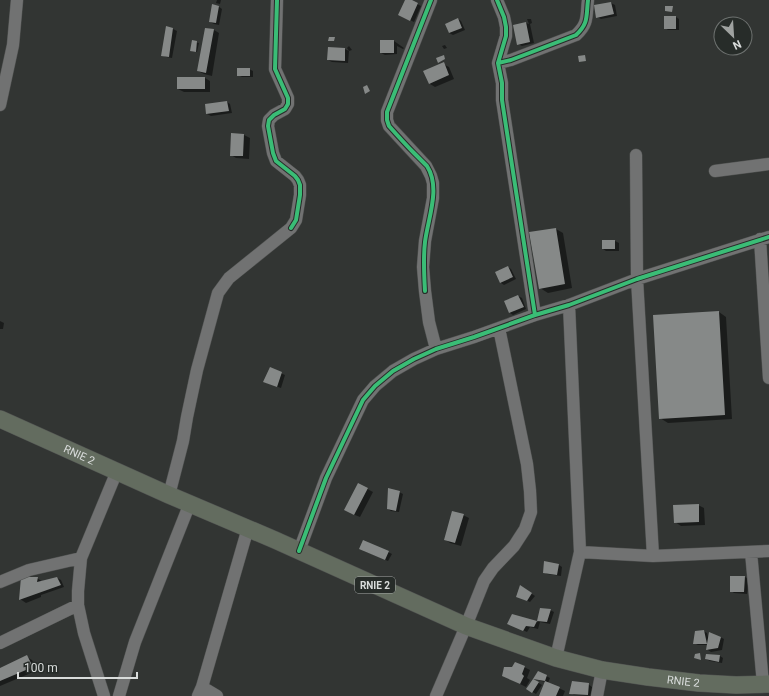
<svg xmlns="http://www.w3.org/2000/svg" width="769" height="696" font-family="Roboto,sans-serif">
  <rect width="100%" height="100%" fill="#323533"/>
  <path fill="#0007" d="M217,0H221L220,4L216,3Z
    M406,0H409L421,6L414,22L403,17Z
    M611,3L615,5L617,16L601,19L597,17Z
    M218,6L222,9L219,25L214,24L210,22Z
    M676,17L679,19V30H668L665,28Z
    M458,19L461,21L465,30L453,35L449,33Z
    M527,19H531L532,23L530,24L534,43L522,46L518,44L526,23L529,24Z
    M167,28L173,29L177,31L172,58L166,57L162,55Z
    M214,30L219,33L212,76L204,74L198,71Z
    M394,41L404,48L403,49L397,46V54L385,55L381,53Z
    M193,42L199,43L197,52L191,51Z
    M445,45L447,48L444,49L442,46Z
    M349,46L352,50L349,51L347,48Z
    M329,48L345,49L349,51L348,63L332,62L328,60Z
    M443,64L449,67L454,79L435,87L430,84Z
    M249,69L253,71V77H242L238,75Z
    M205,78L210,81V92H184L178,89Z
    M227,102L230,104L232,113L211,116L207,114Z
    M231,134L244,135L250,138L249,159L236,158L231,155Z
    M556,229L563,233L572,288L548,293L540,288Z
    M603,241H615L619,243V251H606L603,249Z
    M508,267L511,269L516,279L504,285L501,283L496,272Z
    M518,296L522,298L526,309L513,315L510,313Z
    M719,312L726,317L732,419L668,423L660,418Z
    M0,321L4,323L3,329H0Z
    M271,369L285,375L281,388L264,382Z
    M358,484L373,492L360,517L350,513Z
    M399,492L403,494L399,512L391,511L388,509Z
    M698,505L704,508L705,525L681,526L675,522Z
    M463,515L469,518L461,546L450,543L445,539Z
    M364,551L388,552L392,554L388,561Z
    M545,562L559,565L562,567L561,576L547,574L544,572Z
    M731,577H745L749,579L747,594L734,593L731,591Z
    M37,578L43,582L57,578L61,580L64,587L41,595V597L26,603L20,599Z
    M523,588L535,596L530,602L521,598Z
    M541,609L550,610L554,612L550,624L540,622L538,629L530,627L527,632L512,625L538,622Z
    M703,631L707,633L709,641L720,637L724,639L722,650L711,652L708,650V645H698L694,643Z
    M720,656L723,658L722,663L710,661L706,659Z
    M27,657L32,660L38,670L0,686V669Z
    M516,663L530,670L527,678L530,680L526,687L508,678Z
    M538,672L550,678L548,683L565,691L563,696H540L545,682L534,679Z
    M534,680L542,685L536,694L527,689Z
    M588,684L592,687V696L574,695L571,693Z"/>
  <path fill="#868988" d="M405,0H412L418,3L410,21L398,15Z
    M611,2L614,14L596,18L594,5Z
    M212,4L219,6L216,23L209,22Z
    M665,6H673L672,12L665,11Z
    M664,16H676V29H664Z
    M458,18L462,28L449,33L445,24Z
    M526,22L530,42L517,45L513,25Z
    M166,26L173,28L169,57L161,56Z
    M205,28L214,29L206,73L197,71Z
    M329,37H335L334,41H328Z
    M192,40L197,41L196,52L190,51Z
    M380,40H394V53H380Z
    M328,47L345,48V61L327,60Z
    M444,55L445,59L438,63L436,58Z
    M585,55L586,61L579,62L578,56Z
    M444,62L449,75L429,84L423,71Z
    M237,68H250V76H237Z
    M177,77H205V89H177Z
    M367,85L370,91L365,94L363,87Z
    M227,101L229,111L206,114L205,104Z
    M231,133L244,134L243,156H230Z
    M556,228L565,284L539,289L529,232Z
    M602,240H615V249H602Z
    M508,266L513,277L500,283L495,272Z
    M518,295L524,307L509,313L504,301Z
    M719,311L725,415L659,419L653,315Z
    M270,367L282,372L277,387L263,382Z
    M358,483L368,488L354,515L344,510Z
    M388,488L400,491L396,511L387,509Z
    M699,504V522L674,523L673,505Z
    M452,511L464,514L455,543L444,540Z
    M363,540L389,551L385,560L359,549Z
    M544,561L559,564L557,575L543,573Z
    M730,576H745L744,592H730Z
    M21,577H38L37,582L57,577L61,585L19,600Z
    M520,585L532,593L527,601L516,597Z
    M540,608L551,609L547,622L537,621L534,627L526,626L523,631L507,624L512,614L537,621Z
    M704,630L707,644L709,632L721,637L718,648L706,650L707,644H693L695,631Z
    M700,653L701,660L694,658L695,654Z
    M706,654L720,655L719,662L705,659Z
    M27,655L33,667L0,681V668Z
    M515,662L525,666L522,674L524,676L520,684L502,676L504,667H512Z
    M538,671L547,675L545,681L533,679Z
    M533,679L539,682L532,693L526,689Z
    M545,681L560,687L556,696H539Z
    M572,681L589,683L588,695L569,694Z"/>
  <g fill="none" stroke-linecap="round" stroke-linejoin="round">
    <defs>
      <path id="minor" d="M431,0L387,112V120L389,126L426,166L431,176L433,183V198L425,241L423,267L425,291L429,322L436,349
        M497,0L504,17L506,27V36L498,63L502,83V100L535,315
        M498,63L511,60L576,35C589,23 586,16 588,0
        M0,105L13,45L17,0
        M636,155L637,279L653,556
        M715,171L769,164
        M760,239L769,378
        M169,495L183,441L187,417L197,370L218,293L229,278L291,228L296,220L300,195V185L298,180L295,176L276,161L273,153L268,126L269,120L274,115L285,109L288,104V98L275,69L277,0
        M299,551L326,478L363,400L375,386L393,371L414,359L436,349L474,337L535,315L569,305L637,279L769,237
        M580,552L653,556L769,551
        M751,552L763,684
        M0,582L29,570L81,558
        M0,643L78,605
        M556,658L580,552L569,305
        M202,687L217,696
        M104,696L84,633L78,605V591L81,558L117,471
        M119,696L135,642L190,503
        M198,696L202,687L248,528
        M436,696L466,626L484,581L493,568L514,546L525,529L531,512L530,491L527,464L499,328
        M597,696L602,670"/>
      <g id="highway">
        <path id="s1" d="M0,419L169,495L275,540L466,626L556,658L602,670L648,677L699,683L736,685L769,684"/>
      </g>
    </defs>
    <use href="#minor" stroke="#505251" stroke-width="13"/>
    <use href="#highway" stroke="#505251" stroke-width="18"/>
    <use href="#minor" stroke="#717272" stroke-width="12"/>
    <use href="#highway" stroke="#636c5f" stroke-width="17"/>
    <defs>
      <path id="cycleway" d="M277,0L275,69L288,98V104L285,109L274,115L269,120L268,126L273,153L276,161L295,176L298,180L300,185V195L296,220L291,228
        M497,0L504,17L506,27V36L498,63L502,83V100L535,315
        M498,63L511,60L576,35C589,23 586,16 588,0
        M425,291C424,274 423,258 425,242C428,218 441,188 427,166C423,162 418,157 414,153C405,144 397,135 389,126L387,120V112L431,0
        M299,551L326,478L363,400L375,386L393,371L414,359L436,349L474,337L535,315L569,305L637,279L769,237"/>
    </defs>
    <use href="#cycleway" stroke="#272c29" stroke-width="6"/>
    <use href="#cycleway" stroke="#3abd76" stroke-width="4"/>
  </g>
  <g text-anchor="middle" stroke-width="4" stroke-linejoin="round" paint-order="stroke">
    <rect fill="#272c29" stroke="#a4a7a6" stroke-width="1" x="355" y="577" width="40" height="16" rx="3"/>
    <g font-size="10" font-weight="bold" fill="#d9dcdb">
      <text x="375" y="589">RNIE 2</text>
    </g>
    <g font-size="11" fill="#d9dcdb" stroke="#272c29">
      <text dy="4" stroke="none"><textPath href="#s1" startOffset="87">RNIE 2</textPath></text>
      <text dy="4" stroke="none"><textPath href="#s1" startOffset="735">RNIE 2</textPath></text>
    </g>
  </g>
  <g transform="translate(733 36) rotate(155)"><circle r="19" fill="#272c29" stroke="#6e7270"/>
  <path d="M0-3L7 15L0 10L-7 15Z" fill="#9fa2a0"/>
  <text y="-6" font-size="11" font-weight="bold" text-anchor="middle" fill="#d9dcdb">N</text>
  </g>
  <path d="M18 672v6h119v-6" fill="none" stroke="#d9dcdb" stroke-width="2"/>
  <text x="24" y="672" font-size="12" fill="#d9dcdb" stroke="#272c29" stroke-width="3" paint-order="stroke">100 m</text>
</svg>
